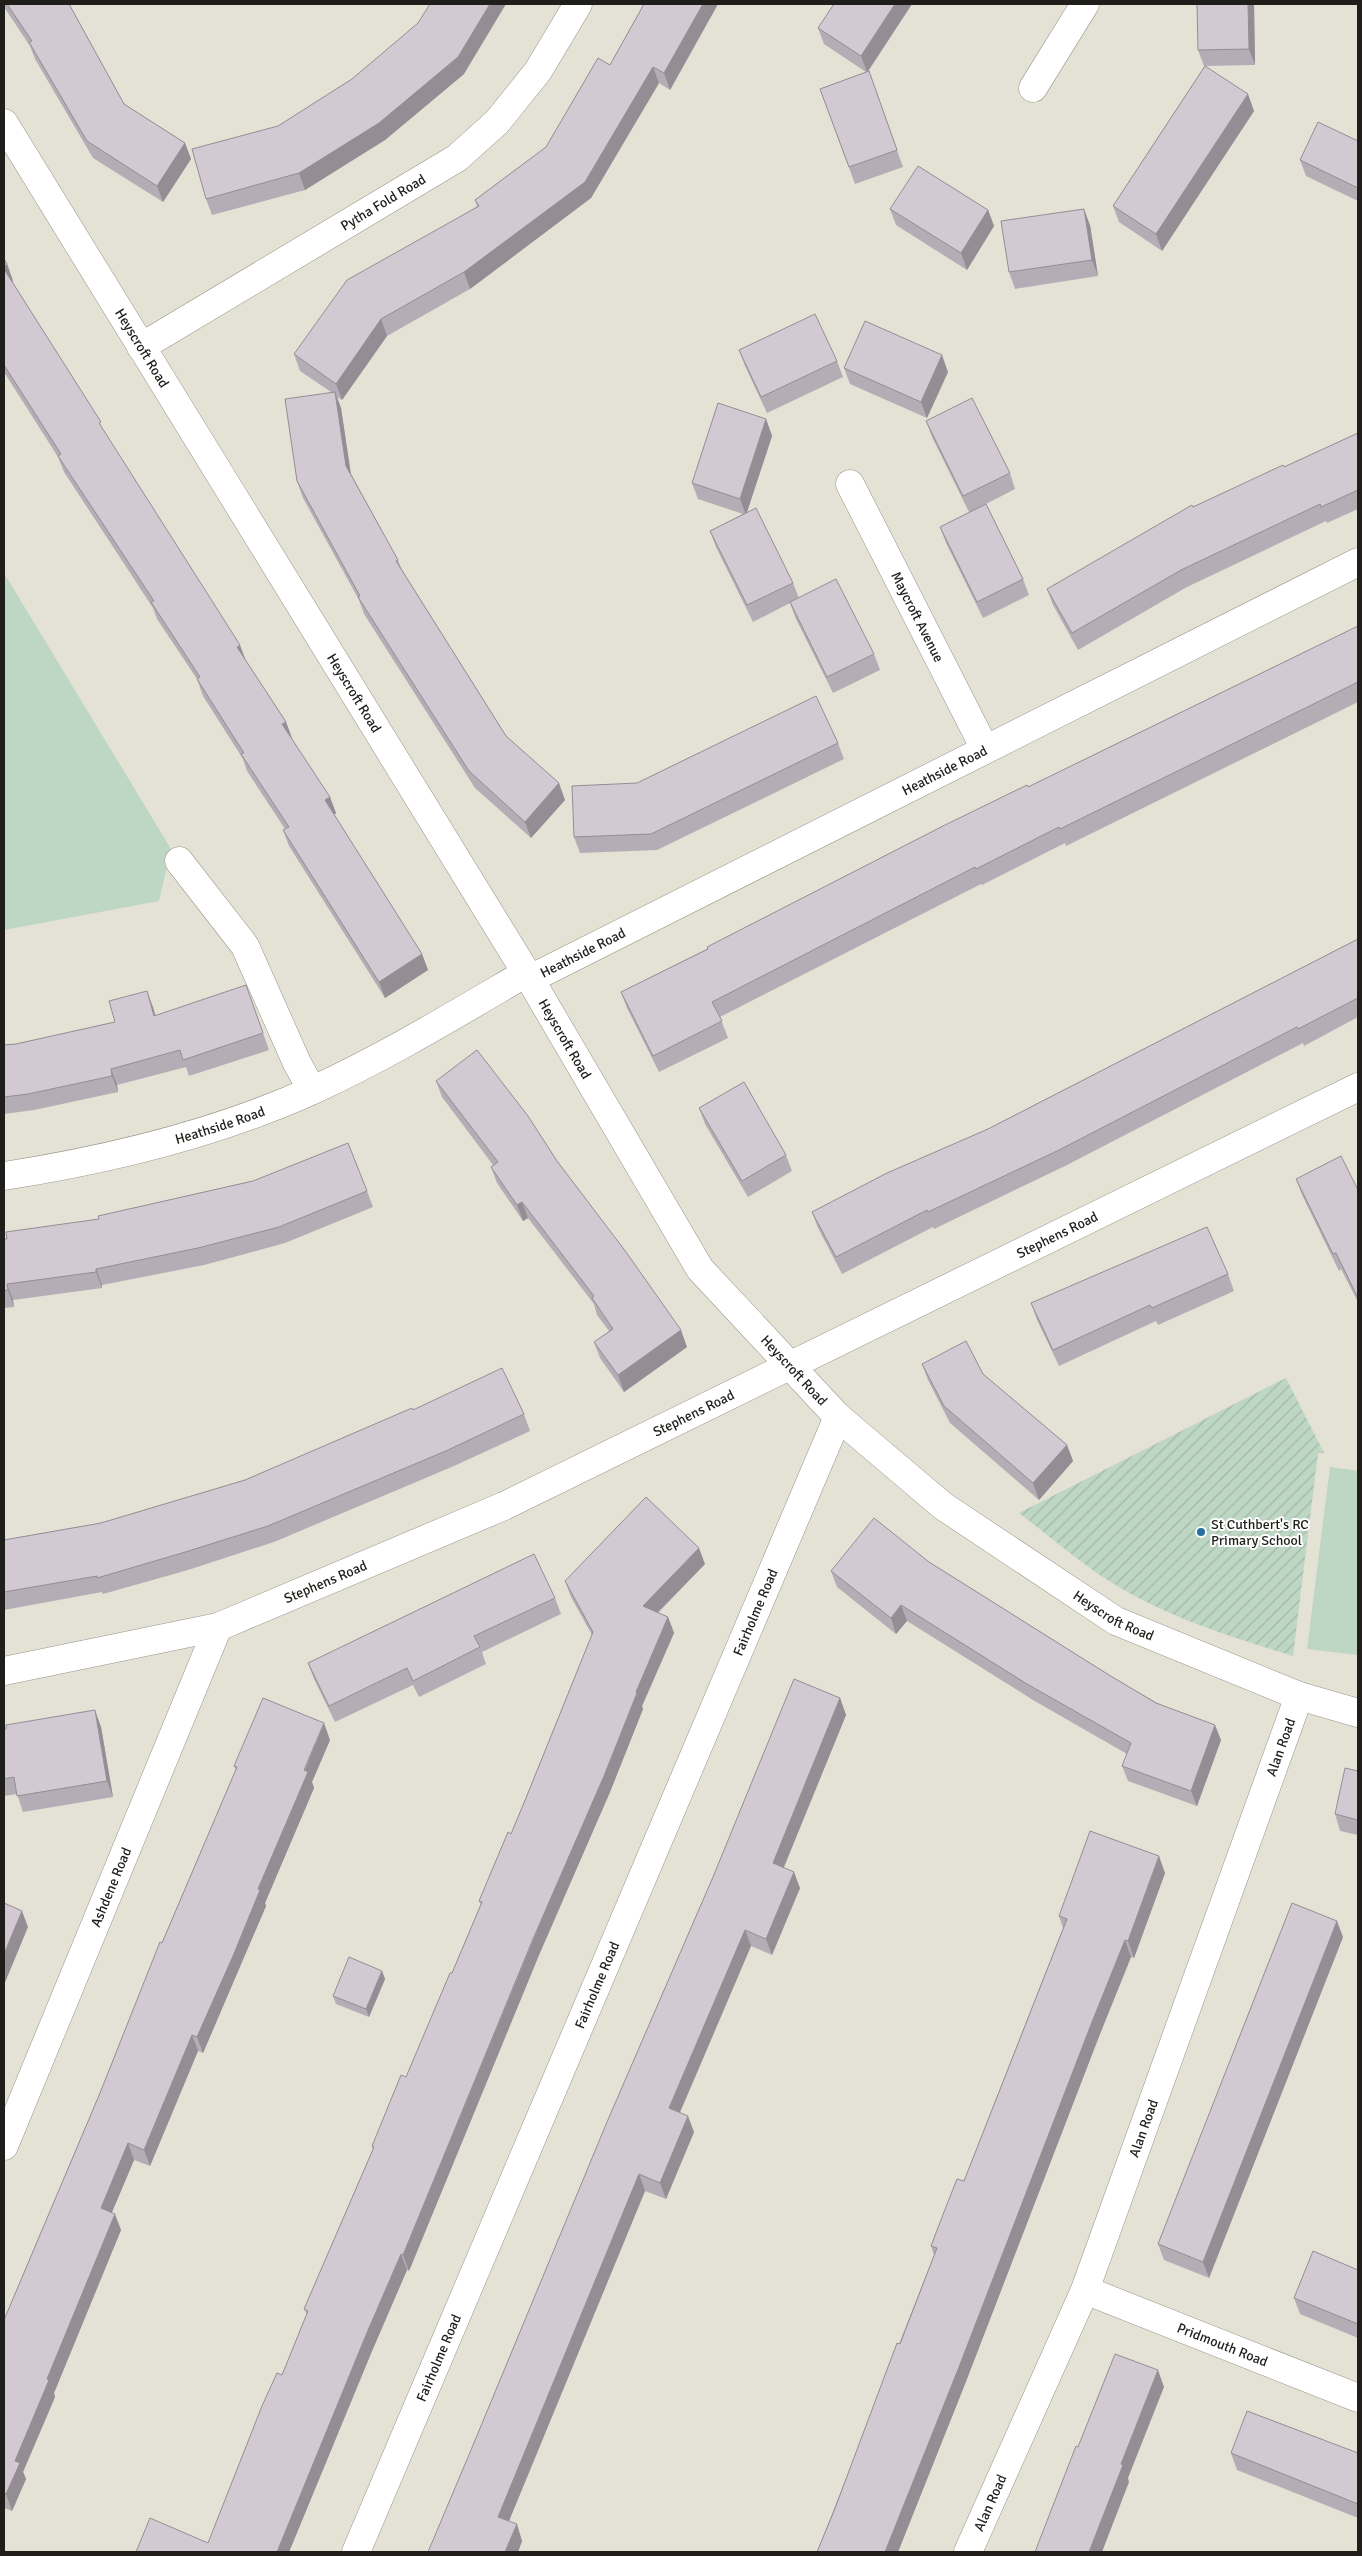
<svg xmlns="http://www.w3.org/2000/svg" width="1362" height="2556" font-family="Signika,sans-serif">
  <defs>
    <pattern id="garden-furrows" width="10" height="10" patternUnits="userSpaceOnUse" patternTransform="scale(1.25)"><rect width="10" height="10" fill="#bed6c4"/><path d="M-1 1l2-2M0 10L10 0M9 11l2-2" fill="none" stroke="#a3b7a8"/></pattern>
  </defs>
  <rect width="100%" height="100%" fill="#e4e1d5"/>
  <path fill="#bed6c4" d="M4,573L171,849L159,901L4,930Z
    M1330,1467L1358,1471V1655L1307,1649Z"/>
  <path fill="url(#garden-furrows)" d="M1286,1378L1324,1453H1318L1293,1656C1228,1636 1160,1615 1103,1577C1074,1558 1047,1534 1019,1513Z"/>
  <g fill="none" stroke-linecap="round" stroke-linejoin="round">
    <defs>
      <g id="minor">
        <path d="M1033,88L1085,4"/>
        <path id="s1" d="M4,123L530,979L700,1269L838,1417L943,1506L1116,1621L1299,1696L1358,1713"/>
        <path id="s2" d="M141,347L457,158L497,122L538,71L578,4"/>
        <path id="s3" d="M850,484L985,749"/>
        <path d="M179,861L245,946L297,1063L312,1090"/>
        <path id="s4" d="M530,979L1358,562"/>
        <path id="s5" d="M4,1176C107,1160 218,1133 313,1090C387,1056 456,1014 526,973"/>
        <path id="s6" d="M4,1671L218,1627L504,1506L1358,1087"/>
        <path id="s7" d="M4,2146L218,1627"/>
        <path id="s8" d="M1085,2290L1358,2398"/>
        <path id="s9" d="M356,2552L838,1417"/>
        <path id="s10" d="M968,2552L1085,2290L1299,1696"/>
      </g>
    </defs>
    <use href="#minor" stroke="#979589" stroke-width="29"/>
    <use href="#minor" stroke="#fff" stroke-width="28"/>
  </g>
  <path fill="#b5adb5" d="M4,4H69L124,104L185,143L191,159L163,202L93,158L35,59L30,46L4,7Z
    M644,4H718L670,90L659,83L591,198L470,289L387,336L342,400L337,397L341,408L351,474L398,560L402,570L506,736L565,800L531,838L475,788L364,614L359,600L303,498L297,481L331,392L300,371L294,354L477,206L475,200L546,147L610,65Z
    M834,4H912L868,72L869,71L903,167L855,184L820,89L866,72L824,44L818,28Z
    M1197,4H1254L1255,65L1205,66L1254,111L1162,251L1119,222L1113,206L1205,66H1204L1198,50Z
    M464,74L385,140L305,190L212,215L206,199L278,126Z
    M1358,141V201L1306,176L1300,160Z
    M890,209L988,210L994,226L967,270L896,225Z
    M1090,225L1098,276L1015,289L1009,272Z
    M4,259L7,264L13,281L12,282L246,661L286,722L291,737L336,813L334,815L422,954L428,970L385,998L289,846L283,830L285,829L247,771L243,759L203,696L197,679L157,619L153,608L64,472L58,457L4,372Z
    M739,350L837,361L843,377L767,413L745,366Z
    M844,368L948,372L927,418L850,384Z
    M766,419L772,436L747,512L793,583L799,598L874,654L880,670L833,693L796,619L790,603L753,622L716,547L710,531L743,514L698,499L692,483Z
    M926,421L1010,473L1015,489L986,504L1023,579L1029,595L983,618L946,543L940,527L969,512L932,437Z
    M1358,433V509L1327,523L1326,521L1187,587L1078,650L1053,605L1047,589L1193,507L1284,467Z
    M1358,626V702L1066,846L1065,843L982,885L981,884L720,1017L728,1038L659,1072L627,1008L621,992L707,949L1028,787Z
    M838,743L844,759L657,850L580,853L574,837L637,783Z
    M1358,939V1017L1304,1046L1303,1043L1065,1166L934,1229L933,1227L842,1274L818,1228L812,1212L988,1129Z
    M252,1002L269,1050L189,1076L186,1067L117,1085L118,1092L34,1110L4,1114V1045L16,1044L115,1022L153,1007L155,1015Z
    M436,1081L557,1161L687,1347L624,1392L600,1358L594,1342L609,1331L597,1315L594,1304L528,1218L523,1221L497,1183L491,1167L493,1165L442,1097Z
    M699,1108L786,1155L792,1171L748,1197L705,1124Z
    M1296,1179L1358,1190V1302L1341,1269L1339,1271L1302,1195Z
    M367,1191L373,1207L285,1243L204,1265L102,1285V1288L13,1300L14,1307L4,1308V1239L99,1219Z
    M1228,1274L1234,1291L1158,1325L1156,1321L1059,1366L1037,1320L1031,1303Z
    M922,1364L983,1374L1067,1445L1073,1461L1039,1500L950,1423L928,1380Z
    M413,1410L524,1414L530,1431L454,1466L274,1542L188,1570L103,1594L102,1592L4,1610L5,1611H4V1540L101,1523L245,1480Z
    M929,1562L1109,1675L1221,1740L1197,1806L1128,1781L1122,1766L1127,1754L1033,1700L907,1621L896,1634L837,1587L831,1571Z
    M705,1564L658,1613L668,1617L674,1633L642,1706L643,1709L610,1792L539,1955L409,2271L407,2270L372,2351L289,2552H136L208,2543L282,2375L307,2315L304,2309L373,2150L372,2146L406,2077L452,1973L481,1905L479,1901L511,1834L526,1798L592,1635L571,1597L565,1581Z
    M555,1598L561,1614L482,1652L486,1664L419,1697L413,1685L335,1722L314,1679L308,1663Z
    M840,1698L846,1715L784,1867L800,1888L772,1955L751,1946L680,2112L694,2132L666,2199L645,2191L509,2521L522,2541L518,2552H428Z
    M101,1727L113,1797L23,1812L17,1794L4,1796V1729Z
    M330,1740L312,1782L314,1788L265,1903L266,1906L203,2053L198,2051L150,2166L134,2160L112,2212L121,2230L54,2393L55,2397L23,2472L26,2479L12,2511L4,2508V2320L100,2093L162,1943L236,1770L234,1766Z
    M1358,1771V1835L1340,1831L1335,1814Z
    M1165,1873L1134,1958L1131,1957L1098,2039L965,2384L898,2552H817L934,2255L931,2246L964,2181L1063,1928L1059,1916Z
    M1343,1937L1209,2278L1164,2260L1158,2244Z
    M382,1971L385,1979L369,2017L336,2004L333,1996Z
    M1358,2270V2338L1300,2314L1294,2298Z
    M1231,2453H1358V2518L1237,2470Z"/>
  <path fill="#948d94" d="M490,4H506L464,74L385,140L305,190L299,173Z
    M703,4H718L670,90L664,73Z
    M895,4H912L867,72L861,56Z
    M1248,4H1254L1255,65L1249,49Z
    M653,67L659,83L591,198L470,289L464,272Z
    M1248,94L1254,111L1162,251L1156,234Z
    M185,143L191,159L163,202L157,186Z
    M1084,209L1090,225L1098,276L1092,260Z
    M988,210L994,226L967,270L961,253Z
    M7,264L13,281L9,284L4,270V267Z
    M381,319L387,336L342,400L336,384Z
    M942,355L948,372L927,418L921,402Z
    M335,392L341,408L352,482L346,466Z
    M766,419L772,436L746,515L740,499Z
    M240,645L246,661L237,647Z
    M286,722L292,738L282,724Z
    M559,783L565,800L531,838L525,822Z
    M330,797L336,813L331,817L325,800Z
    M422,954L428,970L385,998L379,982Z
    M147,991L153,1007L160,1032L154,1016Z
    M111,1069L117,1085L118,1092L112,1076Z
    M522,1202L528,1218L523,1221L517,1205Z
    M96,1269L102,1285V1288L96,1272Z
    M7,1284L13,1300L14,1307L8,1290Z
    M681,1330L687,1347L624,1392L618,1375Z
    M1067,1445L1073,1461L1039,1500L1033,1483Z
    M699,1548L705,1564L648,1622L643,1606Z
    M901,1605L907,1621L896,1634L891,1618Z
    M668,1617L674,1633L642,1706L643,1709L610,1792L539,1955L409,2271L403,2255L636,1692Z
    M840,1698L846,1715L779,1879L773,1863Z
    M95,1710L101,1727L113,1797L107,1781Z
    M324,1723L330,1740L312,1782L314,1788L265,1903L266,1906L203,2053L197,2037L258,1889Z
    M1215,1725L1221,1740L1197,1806L1191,1791Z
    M1159,1856L1165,1873L1134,1958L1128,1941Z
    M794,1872L800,1888L772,1955L766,1939Z
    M22,1911L28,1927L4,1985V1954Z
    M1337,1921L1343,1937L1209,2278L1203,2262Z
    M745,1930L751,1946L675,2124L669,2108Z
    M1125,1940L1131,1957L1098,2039L965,2384L898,2552H885L1092,2022Z
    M382,1971L385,1979L369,2017L366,2009Z
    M192,2035L198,2051L150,2166L144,2150Z
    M688,2116L694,2132L666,2199L660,2183Z
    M128,2143L134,2160L107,2224L101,2208Z
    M639,2174L645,2191L504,2533L498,2517Z
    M115,2214L121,2230L54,2393L55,2397L23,2472L26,2479L12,2511L6,2494L15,2461L47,2379Z
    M401,2254L407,2270L372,2351L289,2552H277L366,2335Z
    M1158,2370L1164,2387L1128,2478L1129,2482L1102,2552H1089L1121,2464Z
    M517,2524L522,2541L518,2552H505Z"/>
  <path fill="#d3c9d3" stroke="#948d94" d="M7,4H69L124,104L185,143L157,186L87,141L29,42L32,41Z
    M430,4H490L458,57L379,123L299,173L206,199L192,149L278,126L352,79L418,23Z
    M644,4H703L664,73L653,67L585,182L464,272L381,319L336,384L294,354L347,280L479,206L475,200L546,147L598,58L610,65Z
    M834,4H895L861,56L818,28Z
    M1197,4H1248L1249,49L1198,50Z
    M1205,66L1248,94L1156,234L1113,206Z
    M869,71L897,150L849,167L820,89Z
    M1318,122L1358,141V188L1300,160Z
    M918,166L988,210L961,253L890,209Z
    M1084,209L1092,260L1009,272L1001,221Z
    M4,259L7,264L4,267Z
    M4,269L101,422L99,423L240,645L237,647L286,722L282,724L330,797L325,800L422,954L379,982L283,830L289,827L241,754L244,753L197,679L200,677L151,602L154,601L58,456L61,454L4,365Z
    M815,314L837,361L761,397L739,350Z
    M865,321L942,355L921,402L844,368Z
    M335,392L346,466L398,560L396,561L506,736L559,783L525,822L469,771L358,597L360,596L297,481L285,399Z
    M972,398L1010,473L963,496L926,421Z
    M718,403L766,419L740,499L692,483Z
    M1358,433V490L1321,507L1320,504L1181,570L1072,633L1047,589L1192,505L1193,507L1283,465L1284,467Z
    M986,504L1023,579L977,602L940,527Z
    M756,508L793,583L747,605L710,531Z
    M836,579L874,654L827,677L790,602Z
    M1358,626V682L1060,829L1059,827L976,869L975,867L712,1002L722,1021L653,1056L621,992L708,949L707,947L943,826L1027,785L1028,787Z
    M816,696L838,743L651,834L574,837L572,786L637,783Z
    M1358,939V998L1298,1029L1297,1027L1059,1150L928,1212L927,1210L836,1257L812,1212L887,1173L988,1129Z
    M246,985L263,1033L183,1060L180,1050L111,1069L112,1076L28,1094L4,1097V1045L16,1044L115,1022L109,1001L147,991L154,1016Z
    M477,1050L528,1116L557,1161L626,1252L681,1330L618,1375L594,1342L613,1329L592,1298L594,1296L522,1202L517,1205L491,1167L498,1162L436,1081Z
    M744,1082L786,1155L742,1181L699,1108Z
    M348,1143L367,1191L279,1227L198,1248L96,1269V1272L7,1284L8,1290L4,1291V1239H7L6,1232L99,1219L98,1216L253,1181Z
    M1341,1156L1358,1190V1298L1336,1253L1333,1254L1296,1179Z
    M1207,1227L1228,1274L1152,1308L1150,1305L1053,1350L1031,1303Z
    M966,1341L983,1374L1067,1445L1033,1483L944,1406L922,1364Z
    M502,1368L524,1414L448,1450L268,1526L182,1553L97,1578V1576L4,1592V1540L101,1523L245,1480L412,1408L413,1410Z
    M646,1497L699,1548L643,1606L668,1617L636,1692L637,1693L604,1776L533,1939L403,2255L401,2254L366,2335L277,2552H136L150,2518L208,2543L262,2406L277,2373L282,2375L308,2311L304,2309L374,2147L372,2146L401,2075L406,2077L450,1973H452L482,1902L479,1901L508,1832L511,1834L526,1798L593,1632L565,1581Z
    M874,1518L929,1562L1109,1675L1156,1703L1215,1725L1191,1791L1122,1766L1131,1743L1027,1684L901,1605L891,1618L831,1571Z
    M534,1554L555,1598L474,1636L480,1647L413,1681L407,1668L329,1706L308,1663Z
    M794,1679L840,1698L773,1863L794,1872L766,1939L745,1930L669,2108L688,2116L660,2183L639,2174L498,2517L517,2524L505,2552H428L471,2450L607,2122L713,1877Z
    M263,1698L324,1723L304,1770L308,1772L258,1889L260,1890L233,1956L197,2037L192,2035L144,2150L128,2143L101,2208L115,2214L47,2379L49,2380L15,2461L20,2463L6,2494L4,2493V2320L100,2093L160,1942L162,1943L237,1767L234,1766Z
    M95,1710L107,1781L17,1796L14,1777L4,1779V1729H6V1725Z
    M1345,1768L1358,1771V1820L1335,1814Z
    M1090,1831L1159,1856L1128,1941L1125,1940L1092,2022L959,2367L885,2552H817L834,2511L897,2343L900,2344L937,2248L931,2246L944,2212L957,2179L964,2181L1067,1919L1059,1916Z
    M4,1903L22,1911L4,1954Z
    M1292,1903L1337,1921L1203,2262L1158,2244Z
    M349,1957L382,1971L366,2009L333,1996Z
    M1313,2251L1358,2270V2324L1294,2298Z
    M1115,2354L1158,2370L1121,2464L1123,2465L1089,2552H1035L1076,2446L1078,2447Z
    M1247,2411L1358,2453V2504L1231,2453Z"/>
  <circle fill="#236fa2" stroke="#fff" stroke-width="2" cx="1201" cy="1532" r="5"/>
  <g text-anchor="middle" stroke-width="4" stroke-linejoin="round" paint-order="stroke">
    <g font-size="14" fill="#1f1e1a" stroke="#fff">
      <text dy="5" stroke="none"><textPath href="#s2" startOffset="282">Pytha Fold Road</textPath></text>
      <text dy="5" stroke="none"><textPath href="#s1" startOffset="264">Heyscroft Road</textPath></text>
      <text dy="5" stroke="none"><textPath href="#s3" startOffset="149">Maycroft Avenue</textPath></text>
      <text dy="5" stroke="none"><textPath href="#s1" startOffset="669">Heyscroft Road</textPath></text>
      <text dy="5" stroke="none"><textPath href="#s4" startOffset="464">Heathside Road</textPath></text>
      <text dy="5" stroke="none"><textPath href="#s4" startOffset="59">Heathside Road</textPath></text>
      <text dy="5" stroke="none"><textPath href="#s1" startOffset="1074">Heyscroft Road</textPath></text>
      <text dy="5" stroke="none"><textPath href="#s5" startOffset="222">Heathside Road</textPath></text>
      <text dy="5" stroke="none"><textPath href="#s6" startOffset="1145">Stephens Road</textPath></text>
      <text dy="5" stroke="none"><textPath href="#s1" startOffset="1479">Heyscroft Road</textPath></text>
      <text dy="5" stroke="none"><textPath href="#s6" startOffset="740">Stephens Road</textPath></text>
      <text dy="5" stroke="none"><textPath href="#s6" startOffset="335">Stephens Road</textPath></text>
      <text dy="5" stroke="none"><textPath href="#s9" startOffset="1021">Fairholme Road</textPath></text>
      <text dy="5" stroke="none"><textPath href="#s1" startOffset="1884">Heyscroft Road</textPath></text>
      <text dy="5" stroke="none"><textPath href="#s10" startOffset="864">Alan Road</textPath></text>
      <text dy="5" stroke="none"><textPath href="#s7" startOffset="280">Ashdene Road</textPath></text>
      <text dy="5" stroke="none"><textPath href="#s9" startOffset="616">Fairholme Road</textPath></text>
      <text dy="5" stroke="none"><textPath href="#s10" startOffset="459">Alan Road</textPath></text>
      <text dy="5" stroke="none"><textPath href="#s8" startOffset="148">Pridmouth Road</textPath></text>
      <text dy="5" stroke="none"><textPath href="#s9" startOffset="211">Fairholme Road</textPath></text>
      <text dy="5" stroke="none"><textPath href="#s10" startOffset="54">Alan Road</textPath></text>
    </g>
    <g font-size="14" fill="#1f1e1a" stroke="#fff" text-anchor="start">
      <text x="1211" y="1529">St Cuthbert's RC<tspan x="1211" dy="16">Primary School</tspan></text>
    </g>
  </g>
  <rect width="1362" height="2556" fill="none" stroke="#1f1e1a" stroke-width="10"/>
</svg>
